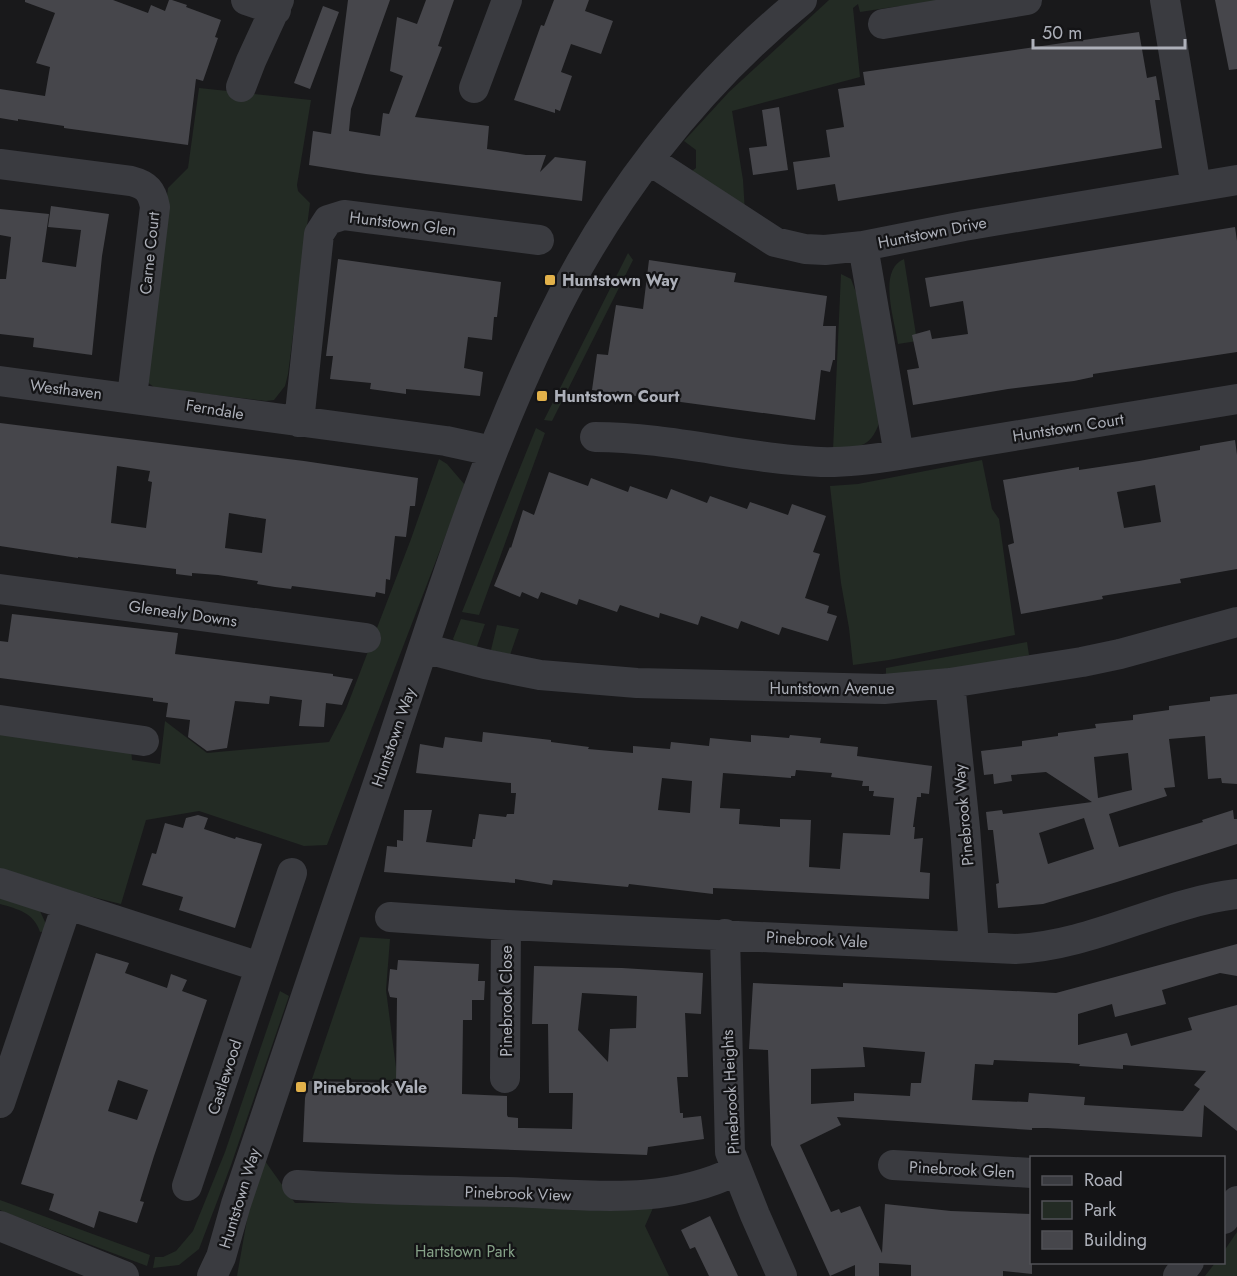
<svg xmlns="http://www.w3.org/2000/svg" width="1237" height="1276" font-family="Jost,sans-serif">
  <rect width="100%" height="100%" fill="#19191b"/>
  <path fill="#232b24" d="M829,0H960L904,10L900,6L860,12L858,4L853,8L860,77L732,111L743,180L745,213L689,173L696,168V150L684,141L729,92Z
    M199,88L311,100L297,185L298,191L310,203L288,374L285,386L274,400L266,401L155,388L146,381L144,373L168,188L188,168Z
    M628,253L633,260L552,421L544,420Z
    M904,259L917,341L898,344C895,321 877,270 904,259Z
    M841,274L851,279L857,295L881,417C872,448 861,447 833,450Z
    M536,428L545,433L479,615L462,612Z
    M439,459L447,464L465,485L327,845L304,846L199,811L146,820L121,904L85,895L0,868V730L131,749L132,760L160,764L165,721L207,753L329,742L346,709L411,539Z
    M982,460L992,509L999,519L1015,635L889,660L853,665L849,628L841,583L830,486L858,484Z
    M461,619L485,624L476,649L456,642L453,639Z
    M497,625L519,629L510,655L491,650Z
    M1027,642L1029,655C982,667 934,671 886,677V668Z
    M0,893L40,911L45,922L46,931L40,932C34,913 18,909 0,904Z
    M360,937L390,939L386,990L398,1083L395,1080L312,1079Z
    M280,991L289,996L231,1165L199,1249L179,1265L153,1268L155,1257H163L176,1251L193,1231L225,1152Z
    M265,1161L295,1203L448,1202L653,1208L645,1226L669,1276H237L251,1197Z
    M0,1200L150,1255L147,1266L4,1212L0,1210Z
    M1237,1232V1276H1205L1215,1263L1224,1262V1251Z"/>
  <path fill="#46464b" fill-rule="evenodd" d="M25,0H113L148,13L151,5L165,11L169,0H172L187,5L186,7L221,20L215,37L218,38L203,81L196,79L188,145L64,128V126L18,119V121L0,118V89L45,96L50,67L36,63L55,13L25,2Z
    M348,0H390L351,109L349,131L380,136L383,113L389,114L403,76L390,71L397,17L417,24L426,0H454L438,46L442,47L415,117L489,126L487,149L526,155H546L540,172L555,157L586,161L582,201L366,174L309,165L313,131L331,134Z
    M554,0H589L585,11L613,21L601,54L571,44L561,72L572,76L560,111L555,109V113L514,100L541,25L544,26Z
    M1215,0H1237V69L1229,70Z
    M323,6L339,12L310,89L294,83Z
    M1139,32L1147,78L1156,76L1160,100H1155L1162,148L838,201L835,184L797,190L793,162L830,157L826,130L844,127L838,89L865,85L863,72Z
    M779,107L788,170L753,175L749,148L767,146L762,110Z
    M51,206L109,214L102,256L92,355L33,347L34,338L0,334V279H6L11,237L0,235V209L49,214L42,262L76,267L81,230L48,227Z
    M1235,227L1237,241V352L1093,374V377L1074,381L1008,389L913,405L907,370L919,368L912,335L930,330L932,339L968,334L963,301L930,307L925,278Z
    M338,259L501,282L497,317H494L492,340L468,337L464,368L483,372L480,396L406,389V394L370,389L371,383L330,379L333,356H326Z
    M649,260L736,273L734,282L827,296L823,326H836L835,360H833L830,372L821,370L815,420L592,390L597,354L608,355L616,305L643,309Z
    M0,423L304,461L418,478L415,506H410L406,537L395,536L390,580L386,579L385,594L376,592L375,597L292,586L291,589L275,587L257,584L258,581L218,575L192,573V576L176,574V569L78,557V558L0,546ZM117,466L150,471L148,481L152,482L146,528L111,523ZM229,513L266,519L262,553L225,548Z
    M1235,440L1237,455V569L1180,579L1181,583L1102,596L1103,599L1021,614L1008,545L1014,543L1003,480L1079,467V470L1139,461L1200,450V446ZM1155,485L1161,522L1124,528L1117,492Z
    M549,472L588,486L591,478L628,492L630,486L667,499L671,489L707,503L710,496L747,509L750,502L788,515L792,504L826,516L813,552L820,554L805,598L829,606L827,613L837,616L828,641L782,627L779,635L741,621L738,629L701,616L698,625L660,613L659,618L620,605L617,612L579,599L577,605L541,592L538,599L522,592L520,597L494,586L510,547L511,548L523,510L534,515Z
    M12,614L178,633L175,654L333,674V676L353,679L342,705L326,703L324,727L299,726L302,700L270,696L269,704L235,701L227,748L207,751L188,737L190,720L166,717L168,703L153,701V698L0,678V641L8,642Z
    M1237,694V784L1222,783L1221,778L1208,779L1205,736L1169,739L1175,787L1164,788L1167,796L1109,814L1119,847L1203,822L1202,820L1233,810L1234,819H1237V844L1117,882L1043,904L998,908L996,884L999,883L993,830H988L986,812L1002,810L1003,814L1092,802L1046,772L1011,775L1012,781L994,784L993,774L984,775L981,751L1022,746V741L1058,736V733L1096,728L1095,724L1133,720V715L1169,710V706L1210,701V697ZM1128,753L1132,790L1098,798L1094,757ZM1084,818L1094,849L1048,864L1039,833Z
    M483,732L551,740V742L589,747L588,749L633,753V746L670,749L671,742L709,746L710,738L751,742V735L789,738L790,735L821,738L820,743L858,747L857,756L932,766L929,794L921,793V797H917L913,827H915L914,839L923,838L920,872L930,873L929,899L713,888V894L629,884L628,887L553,880L552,885L515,879V883L384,872L387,846L397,847V840L403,841L404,810H432L426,842L472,847L473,839H475L479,814L506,817L507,814H514L516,793H511V783L416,773L420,744L443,748L445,737L482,742ZM796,770L832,773L831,777L863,781L862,786H869V791H874L873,796L894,798L890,835L843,833L840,869L809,867L811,820L780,819V827L739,824L740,809L720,808L723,773L791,778V776H795ZM662,778L692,781L690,813L658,810Z
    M198,815L208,818L204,829L235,839L236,837L262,844L235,928L179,910L183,897L142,885L152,853L156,854L165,823L183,828L186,818Z
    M1237,944V976L1220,973L1162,990L1166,1004L1115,1017L1112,1004L1078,1014V1045L1127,1033L1131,1046L1192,1030L1188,1018L1237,1005V1131L1204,1105L1202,1137L1047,1128H1032V1130L837,1117L841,1125L800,1145L831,1212L839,1209L841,1213L860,1206L882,1253L885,1204L951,1211L1032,1214V1274L1003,1271V1276H911V1265L879,1263V1276H855V1265L830,1276L771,1145L768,1050L749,1049L753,983L843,987V983L1056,993ZM863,1047L925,1052L921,1083H911L910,1096L854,1093V1101L811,1104V1069L865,1067ZM994,1060L1068,1063L1080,1064L1079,1066L1123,1069V1065L1206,1071L1194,1085L1200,1089L1183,1111L1084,1105L1085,1097L1029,1093L1028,1102L972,1100L975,1064L993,1065Z
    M96,953L129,963L125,973L167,988L171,974L187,980L182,991L207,1000L154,1156L140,1201L144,1202L137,1223L99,1211L94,1228L49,1210L54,1194L21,1184ZM118,1080L148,1090L137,1120L108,1111Z
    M398,960L479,964L478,981H485L484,1000H472V1020H463L462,1094L507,1096V1115L508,1117L518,1118V1128H523L572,1129L573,1093H549L548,1024H532L534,966L622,968L703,973L701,1014L685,1013L688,1077H677L680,1113H683V1118L701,1116L704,1139L648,1147L647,1155L303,1142L305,1098L309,1081L396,1083L397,998L390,997L388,990L390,969L397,970ZM582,993L637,996L636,1028L610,1029L608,1062L578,1030Z
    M710,1216L719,1235L738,1276H709L695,1247L690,1249L681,1230Z"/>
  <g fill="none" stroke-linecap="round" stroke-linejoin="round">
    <path stroke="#3a3b40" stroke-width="30" d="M246,0L276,10
      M1165,0L1196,187
      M883,24L1027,0
      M241,87L251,61L279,0
      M474,88L507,0
      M649,160L775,242L805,249L825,250L863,246L964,226L1237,180
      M0,164L131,181C147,185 152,191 155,207L132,397
      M863,246L899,455
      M0,381L446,441L492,451
      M299,422L319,234L328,220L344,215L539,240
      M595,437C671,437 745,459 821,462C847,463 874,459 899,455L1237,399
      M0,589L366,638
      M423,648L485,664L540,675L637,683L884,689L950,683L1082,662L1120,654L1237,622
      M950,683L965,828L974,947
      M0,720L144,741
      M0,883L260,967
      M390,917L506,925L1015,949C1092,946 1161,903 1237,894
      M725,934L730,1152L755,1215L782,1276
      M505,1078L506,925
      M0,1103L67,905
      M893,1165L1032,1173
      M297,1185C367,1190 437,1191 507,1192C588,1194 661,1207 736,1171
      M187,1186L292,873
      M1224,1219L1237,1201
      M0,1226L124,1276
      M212,1276L221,1257L236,1204C286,1052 339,900 390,748C437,607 481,463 546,329C606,203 694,88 802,0
      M1178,1276L1189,1262"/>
  </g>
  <g fill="#e2b14a" stroke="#141416" stroke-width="2">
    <rect x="544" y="274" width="12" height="12" rx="3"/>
    <rect x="536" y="390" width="12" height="12" rx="3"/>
    <rect x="295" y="1081" width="12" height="12" rx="3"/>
  </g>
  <g text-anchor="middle" stroke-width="4.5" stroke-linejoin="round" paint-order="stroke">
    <g font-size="16" fill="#adb0b9" stroke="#141416">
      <text transform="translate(403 223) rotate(7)" y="6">Huntstown Glen</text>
      <text transform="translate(932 232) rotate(-11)" y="6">Huntstown Drive</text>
      <text transform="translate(149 253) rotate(-84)" y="6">Carne Court</text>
      <text transform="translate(66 389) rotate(7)" y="6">Westhaven</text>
      <text transform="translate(215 409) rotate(9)" y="6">Ferndale</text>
      <text transform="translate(1068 427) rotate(-9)" y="6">Huntstown Court</text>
      <text transform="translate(183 613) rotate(8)" y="6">Glenealy Downs</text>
      <text x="832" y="694">Huntstown Avenue</text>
      <text transform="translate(393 737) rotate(-71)" y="6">Huntstown Way</text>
      <text transform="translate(963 815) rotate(-95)" y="6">Pinebrook Way</text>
      <text transform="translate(817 939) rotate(3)" y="6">Pinebrook Vale</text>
      <text transform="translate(506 1001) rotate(-90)" y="6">Pinebrook Close</text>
      <text transform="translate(224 1077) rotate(-72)" y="6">Castlewood</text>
      <text transform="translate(730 1092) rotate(-93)" y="6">Pinebrook Heights</text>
      <text transform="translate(962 1169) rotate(3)" y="6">Pinebrook Glen</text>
      <text transform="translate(518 1193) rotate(2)" y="6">Pinebrook View</text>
      <text transform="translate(239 1198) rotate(-73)" y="6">Huntstown Way</text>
    </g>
    <g font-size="16" font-weight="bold" fill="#adb0b9" stroke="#141416" text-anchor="start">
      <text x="562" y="286">Huntstown Way</text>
      <text x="554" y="402">Huntstown Court</text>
      <text x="313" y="1093">Pinebrook Vale</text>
    </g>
    <g font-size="16" fill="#86a288" stroke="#141416">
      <text x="465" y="1257">Hartstown Park</text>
    </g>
  </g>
  <rect x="1030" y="1156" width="195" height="108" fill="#141416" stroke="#515257" stroke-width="1.5"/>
  <rect x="1042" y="1176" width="30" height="9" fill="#3a3b40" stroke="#515257" stroke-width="1.5"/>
  <text x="1084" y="1186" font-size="18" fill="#adb0b9">Road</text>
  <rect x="1042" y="1201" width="30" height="18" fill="#232b24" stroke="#515257" stroke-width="1.5"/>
  <text x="1084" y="1216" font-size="18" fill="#adb0b9">Park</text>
  <rect x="1042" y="1231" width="30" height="18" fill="#46464b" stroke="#515257" stroke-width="1.5"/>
  <text x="1084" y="1246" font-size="18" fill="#adb0b9">Building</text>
  <path d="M1033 39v9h152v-9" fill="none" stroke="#adb0b9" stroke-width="3"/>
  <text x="1042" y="39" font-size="18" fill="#adb0b9" stroke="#141416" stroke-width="4.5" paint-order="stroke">50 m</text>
</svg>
